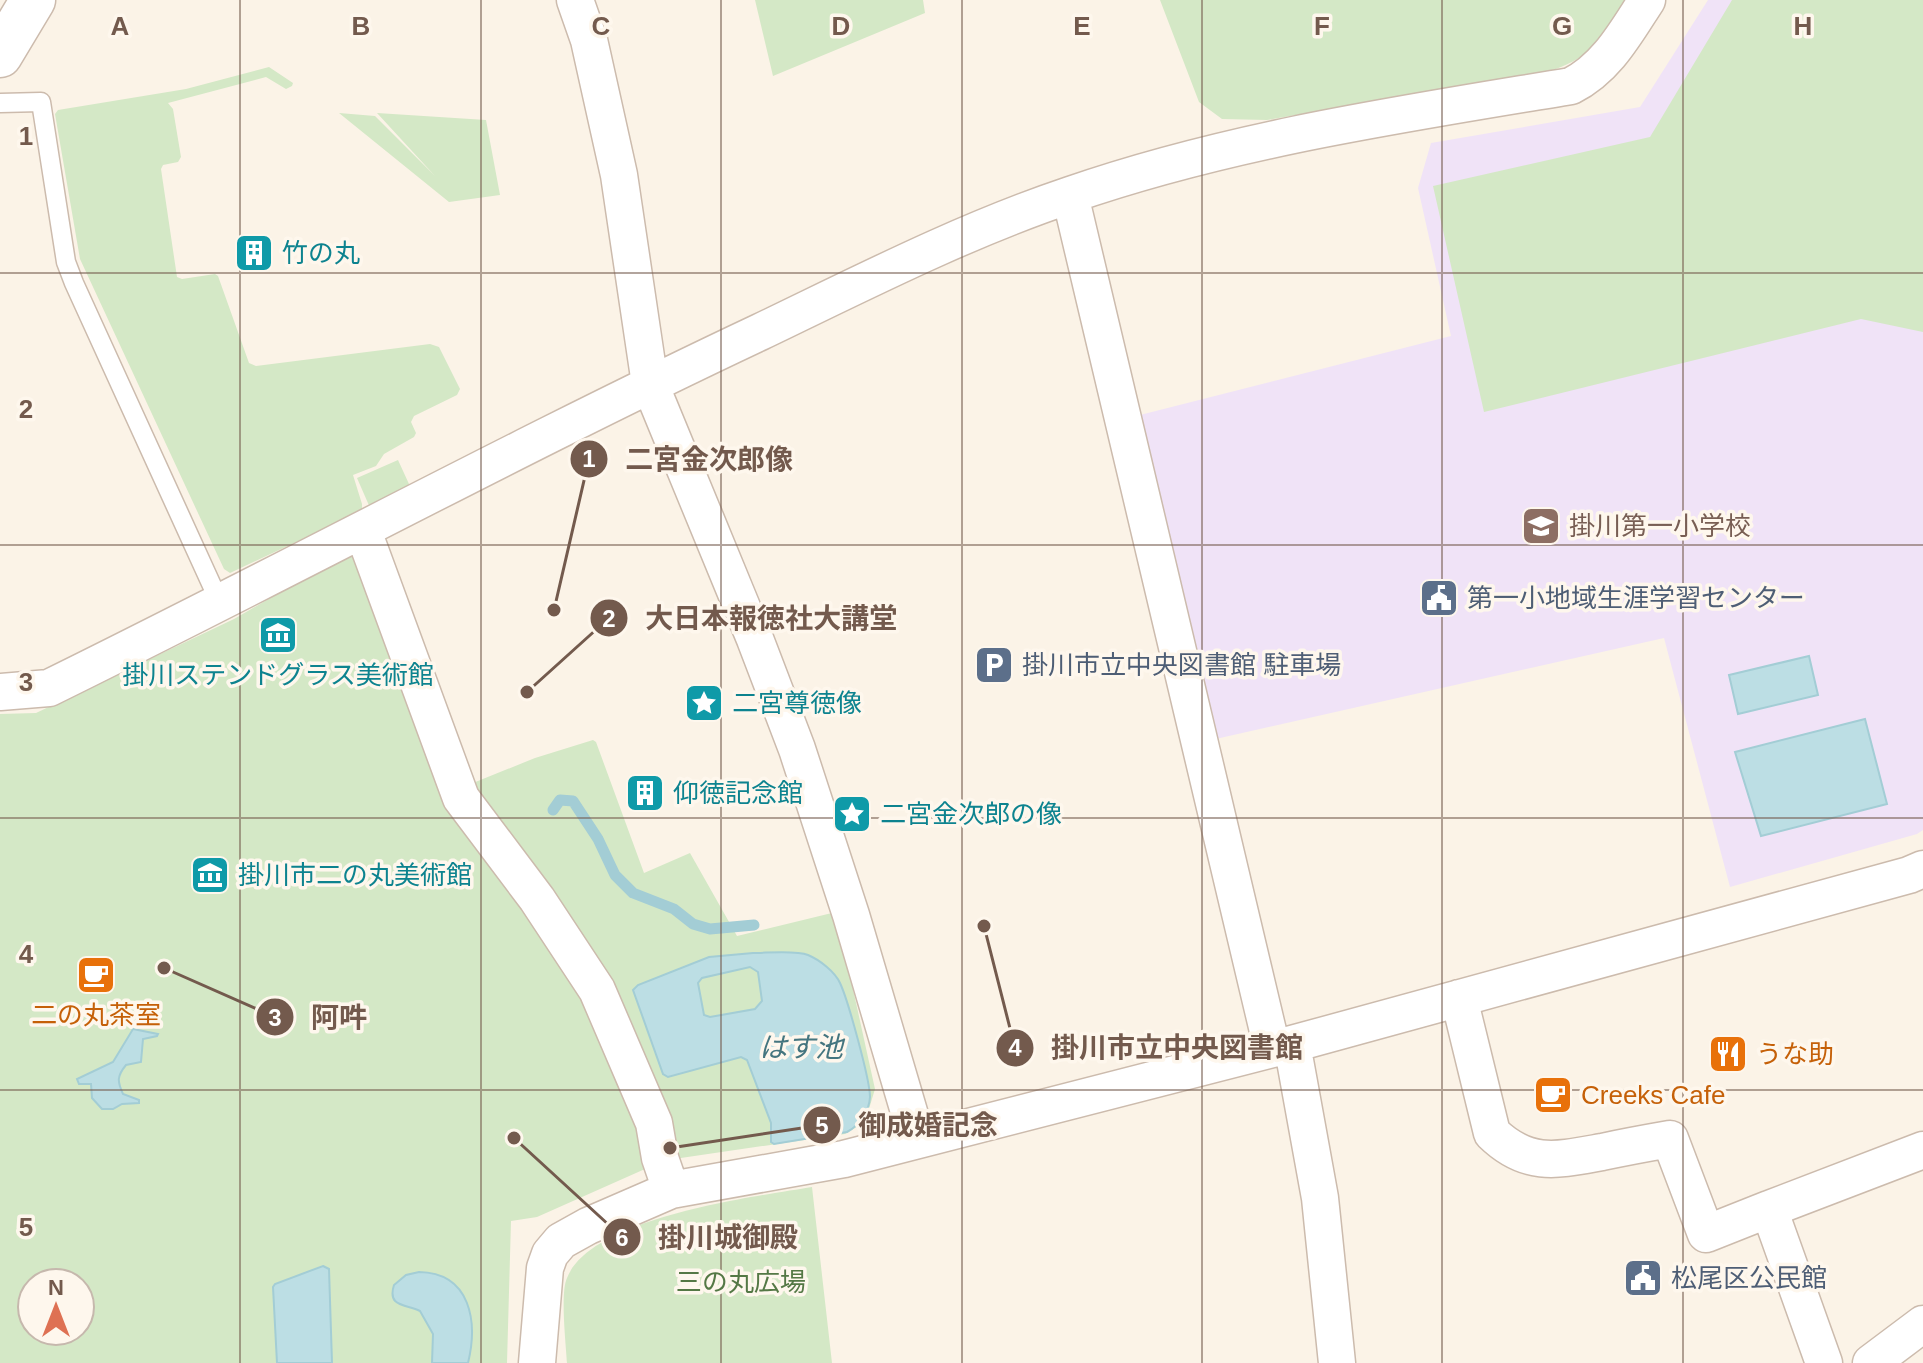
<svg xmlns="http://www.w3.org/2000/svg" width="1923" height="1363" font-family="Helvetica,'Noto Sans JP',sans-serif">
  <rect width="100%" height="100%" fill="#fbf3e7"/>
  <path fill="#f0e3f7" d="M1708,0H1923V830L1917,834L1730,887L1664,638L1198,743L1140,415L1451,336L1418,188L1431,143L1640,107Z"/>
  <path fill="#d4e8c6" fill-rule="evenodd" d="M755,0H923L925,13L773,76Z
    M1160,0H1625C1603,37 1595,55 1553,70L1267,120L1222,119L1199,102Z
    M1732,0H1923V332L1861,319L1484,412L1433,186L1650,137Z
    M269,67L293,83L292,86L286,89L266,77L168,103L173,109L181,157L178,162L163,165L161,169L177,277L182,279L215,274L218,276L249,363L256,366L430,344L439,347L460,389L457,395L414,416L411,422L416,433L414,437L384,454L376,466L353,475L362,504V511L230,573L224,569L80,259L55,114L58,110L186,89Z
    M339,113L375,116L435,176L377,113L486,120L500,195L449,202Z
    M398,460L409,484L407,492L371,510L357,478Z
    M359,547L468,785L535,758L593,740L596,742L644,873L690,853L737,936L836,912L875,1089L865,1122L845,1134L674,1159L654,1165L537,1217L511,1221L507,1363H0V714L36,713L234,619ZM32,1283H80V1331H32Z
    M812,1187L832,1363H567C566,1344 560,1293 567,1278C591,1217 753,1197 812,1187Z"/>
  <path fill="#bcdee4" stroke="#a3cdd5" stroke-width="2" fill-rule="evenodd" d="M1809,656L1818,695L1738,714L1729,675Z
    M1865,719L1887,804L1761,836L1735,752Z
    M753,953C767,953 796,950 808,955C820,960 835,972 840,983C848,1000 870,1080 870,1097C869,1112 860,1125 847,1132L774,1144L771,1142V1123L747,1060L741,1057L668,1077L663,1074L633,990L638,985L709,957ZM750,967L758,972L762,1001L755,1009L710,1017L704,1015L698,983L702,978Z
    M133,1029L158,1034L157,1036L143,1039L141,1062L126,1065C117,1076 117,1081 123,1094L139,1100V1103L122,1104L113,1109H102L92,1098L91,1084H79L77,1079L113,1062Z
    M323,1266L329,1269L332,1363H277L273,1287L275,1284Z
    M419,1272C471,1273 478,1322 468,1363H432L433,1334L420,1311C405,1304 387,1307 394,1285L406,1275Z"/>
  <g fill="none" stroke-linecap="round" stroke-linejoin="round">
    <path stroke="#a3cdd5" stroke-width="11" d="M553,810L560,800L573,801L598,839L615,875L633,893L674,909L693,924L710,929L754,925"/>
    <defs>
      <path id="service" d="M0,103L41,102L66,262L74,283L219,601"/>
      <path id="minor" d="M575,0L589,40L619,175L650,384L755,639L797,749L851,915L917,1139
        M1070,195L1272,1048
        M363,531L461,798L537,899L597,990L654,1123L660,1158L671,1190
        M0,692L49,688C287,571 520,445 760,332C862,283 963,231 1070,195C1232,139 1403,114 1571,86C1607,68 1626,32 1647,0
        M1459,998L1492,1133C1528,1168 1558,1160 1602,1152C1625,1147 1647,1143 1670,1139L1706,1234L1769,1209L1824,1363
        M1292,1044L1320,1198L1337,1363
        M1769,1209L1923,1150
        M537,1363L545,1268L550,1254L561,1241L588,1226L671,1190L844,1159L1292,1044L1909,875L1923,869
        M1871,1363L1923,1324"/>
      <path id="tertiary" d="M0,55L33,0"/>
    </defs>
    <use href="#service" stroke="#ccbbad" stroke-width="21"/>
    <use href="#minor" stroke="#ccbbad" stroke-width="39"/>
    <use href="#tertiary" stroke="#ccbbad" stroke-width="47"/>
    <use href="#service" stroke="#fff" stroke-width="18"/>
    <use href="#minor" stroke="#fff" stroke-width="36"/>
    <use href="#tertiary" stroke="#fff" stroke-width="44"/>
  </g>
  <path fill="none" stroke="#735a4d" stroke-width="2" stroke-opacity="0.55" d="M240,0V1363M481,0V1363M721,0V1363M962,0V1363M1202,0V1363M1442,0V1363M1683,0V1363M0,273H1923M0,545H1923M0,818H1923M0,1090H1923"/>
  <defs>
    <symbol id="building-square" viewBox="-11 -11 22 22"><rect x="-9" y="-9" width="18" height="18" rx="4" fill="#0f9aa8" stroke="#fef7ed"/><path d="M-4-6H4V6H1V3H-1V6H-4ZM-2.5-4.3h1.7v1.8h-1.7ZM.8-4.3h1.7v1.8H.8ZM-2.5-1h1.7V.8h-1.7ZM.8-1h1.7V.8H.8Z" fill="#fff"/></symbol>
    <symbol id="school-square" viewBox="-11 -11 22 22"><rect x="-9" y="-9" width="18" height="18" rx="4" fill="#8d6e63" stroke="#fef7ed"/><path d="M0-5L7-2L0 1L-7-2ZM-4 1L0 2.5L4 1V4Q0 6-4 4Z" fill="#fff"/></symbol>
    <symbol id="civic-square" viewBox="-11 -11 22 22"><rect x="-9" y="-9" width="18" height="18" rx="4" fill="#5c6f8a" stroke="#fef7ed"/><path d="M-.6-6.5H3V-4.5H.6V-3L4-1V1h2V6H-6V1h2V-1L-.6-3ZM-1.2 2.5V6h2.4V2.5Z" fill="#fff"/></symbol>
    <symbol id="museum-square" viewBox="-11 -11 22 22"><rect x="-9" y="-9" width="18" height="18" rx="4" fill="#0f9aa8" stroke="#fef7ed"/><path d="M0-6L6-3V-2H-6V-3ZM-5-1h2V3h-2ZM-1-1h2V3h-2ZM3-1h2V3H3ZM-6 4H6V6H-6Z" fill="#fff"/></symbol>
    <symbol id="parking-square" viewBox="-11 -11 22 22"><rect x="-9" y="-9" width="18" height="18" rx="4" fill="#5c6f8a" stroke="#fef7ed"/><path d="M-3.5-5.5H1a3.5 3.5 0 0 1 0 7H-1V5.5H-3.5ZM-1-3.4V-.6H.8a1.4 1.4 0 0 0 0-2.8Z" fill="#fff"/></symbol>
    <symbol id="sight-square" viewBox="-11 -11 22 22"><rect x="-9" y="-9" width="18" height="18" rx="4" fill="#0f9aa8" stroke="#fef7ed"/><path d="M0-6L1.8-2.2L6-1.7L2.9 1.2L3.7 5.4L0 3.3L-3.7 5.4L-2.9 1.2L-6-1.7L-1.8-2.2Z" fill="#fff"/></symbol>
    <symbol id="cafe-square" viewBox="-11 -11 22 22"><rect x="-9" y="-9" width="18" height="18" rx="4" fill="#e8710a" stroke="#fef7ed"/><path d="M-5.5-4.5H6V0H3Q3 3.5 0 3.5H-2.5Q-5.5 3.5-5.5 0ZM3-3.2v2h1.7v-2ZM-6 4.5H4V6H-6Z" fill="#fff"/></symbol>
    <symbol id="restaurant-square" viewBox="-11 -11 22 22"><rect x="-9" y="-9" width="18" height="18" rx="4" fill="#e8710a" stroke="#fef7ed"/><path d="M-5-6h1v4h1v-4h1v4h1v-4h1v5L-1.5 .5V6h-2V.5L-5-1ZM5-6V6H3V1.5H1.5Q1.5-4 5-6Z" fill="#fff"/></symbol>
  </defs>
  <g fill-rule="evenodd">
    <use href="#building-square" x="232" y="231" width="44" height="44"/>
    <use href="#school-square" x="1519" y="504" width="44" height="44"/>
    <use href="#civic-square" x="1417" y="576" width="44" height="44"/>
    <use href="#museum-square" x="256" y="613" width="44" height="44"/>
    <use href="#parking-square" x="972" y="643" width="44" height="44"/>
    <use href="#sight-square" x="682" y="681" width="44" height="44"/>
    <use href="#building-square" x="623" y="771" width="44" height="44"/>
    <use href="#sight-square" x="830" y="792" width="44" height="44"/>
    <use href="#museum-square" x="188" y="853" width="44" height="44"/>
    <use href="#cafe-square" x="74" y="953" width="44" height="44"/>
    <use href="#restaurant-square" x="1706" y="1032" width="44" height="44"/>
    <use href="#cafe-square" x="1531" y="1073" width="44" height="44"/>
    <use href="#civic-square" x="1621" y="1256" width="44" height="44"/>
  </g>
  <g text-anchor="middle" stroke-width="7" stroke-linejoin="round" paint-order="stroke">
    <g font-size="26" fill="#0d838f" stroke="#fef7ed" text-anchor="start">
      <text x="282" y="262">竹の丸</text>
      <text x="278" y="684" text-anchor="middle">掛川ステンドグラス美術館</text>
      <text x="732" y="712">二宮尊徳像</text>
      <text x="673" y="802">仰徳記念館</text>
      <text x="880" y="823">二宮金次郎の像</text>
      <text x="238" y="884">掛川市二の丸美術館</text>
    </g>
    <g font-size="26" fill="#785e54" stroke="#fef7ed" text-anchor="start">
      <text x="1569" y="535">掛川第一小学校</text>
    </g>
    <g font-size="26" fill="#4e5e75" stroke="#fef7ed" text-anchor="start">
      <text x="1467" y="607">第一小地域生涯学習センター</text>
      <text x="1022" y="674">掛川市立中央図書館 駐車場</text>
      <text x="1671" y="1287">松尾区公民館</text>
    </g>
    <g font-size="26" fill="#c56008" stroke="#fef7ed" text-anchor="start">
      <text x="96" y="1024" text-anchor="middle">二の丸茶室</text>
      <text x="1756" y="1063">うな助</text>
      <text x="1581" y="1104">Creeks Cafe</text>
    </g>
    <g font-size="26" fill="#547845" stroke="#fef7ed">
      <text x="741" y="1291">三の丸広場</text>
    </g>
    <g font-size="28" font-style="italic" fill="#44757f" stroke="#fef7ed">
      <text x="801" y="1057">はす池</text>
    </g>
  </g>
  <g font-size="26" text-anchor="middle" font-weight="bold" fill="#735a4d" stroke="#fef7ed" stroke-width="7" stroke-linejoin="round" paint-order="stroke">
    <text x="120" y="35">A</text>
    <text x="361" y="35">B</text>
    <text x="601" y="35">C</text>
    <text x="841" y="35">D</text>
    <text x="1082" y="35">E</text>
    <text x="1322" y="35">F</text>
    <text x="1562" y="35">G</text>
    <text x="1803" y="35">H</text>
    <text x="26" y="145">1</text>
    <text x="26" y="418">2</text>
    <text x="26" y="691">3</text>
    <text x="26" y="963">4</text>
    <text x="26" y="1236">5</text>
  </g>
  <path fill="none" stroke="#735a4d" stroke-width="3" d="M554 610L589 459M527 692L609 618M164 968L275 1017M984 926L1015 1048M670 1148L822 1125M514 1138L622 1237"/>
  <g fill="#735a4d" stroke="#fef7ed" stroke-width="3">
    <circle cx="554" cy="610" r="8"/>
    <circle cx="527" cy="692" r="8"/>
    <circle cx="164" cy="968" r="8"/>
    <circle cx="984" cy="926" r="8"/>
    <circle cx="670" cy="1148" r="8"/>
    <circle cx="514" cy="1138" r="8"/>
    <circle cx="589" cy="459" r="20"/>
    <circle cx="609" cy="618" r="20"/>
    <circle cx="275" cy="1017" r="20"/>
    <circle cx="1015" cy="1048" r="20"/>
    <circle cx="822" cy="1125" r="20"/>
    <circle cx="622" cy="1237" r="20"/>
  </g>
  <g font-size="24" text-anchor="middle" font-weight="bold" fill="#fff">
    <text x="589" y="467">1</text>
    <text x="609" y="627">2</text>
    <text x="275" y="1026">3</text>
    <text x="1015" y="1056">4</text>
    <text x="822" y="1134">5</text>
    <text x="622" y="1246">6</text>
  </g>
  <g font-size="28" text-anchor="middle" font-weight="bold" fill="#735a4d" stroke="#fef7ed" stroke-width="7" stroke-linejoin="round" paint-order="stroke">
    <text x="709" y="469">二宮金次郎像</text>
    <text x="771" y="628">大日本報徳社大講堂</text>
    <text x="339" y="1027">阿吽</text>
    <text x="1177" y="1057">掛川市立中央図書館</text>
    <text x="928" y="1135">御成婚記念</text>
    <text x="728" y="1247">掛川城御殿</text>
  </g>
  <g transform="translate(56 1307)"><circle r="38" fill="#fef7ed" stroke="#c6b8ad" stroke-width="2"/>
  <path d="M0-6L14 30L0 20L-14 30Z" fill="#de7153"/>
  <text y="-12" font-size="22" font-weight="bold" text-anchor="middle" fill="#735a4d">N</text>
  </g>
</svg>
